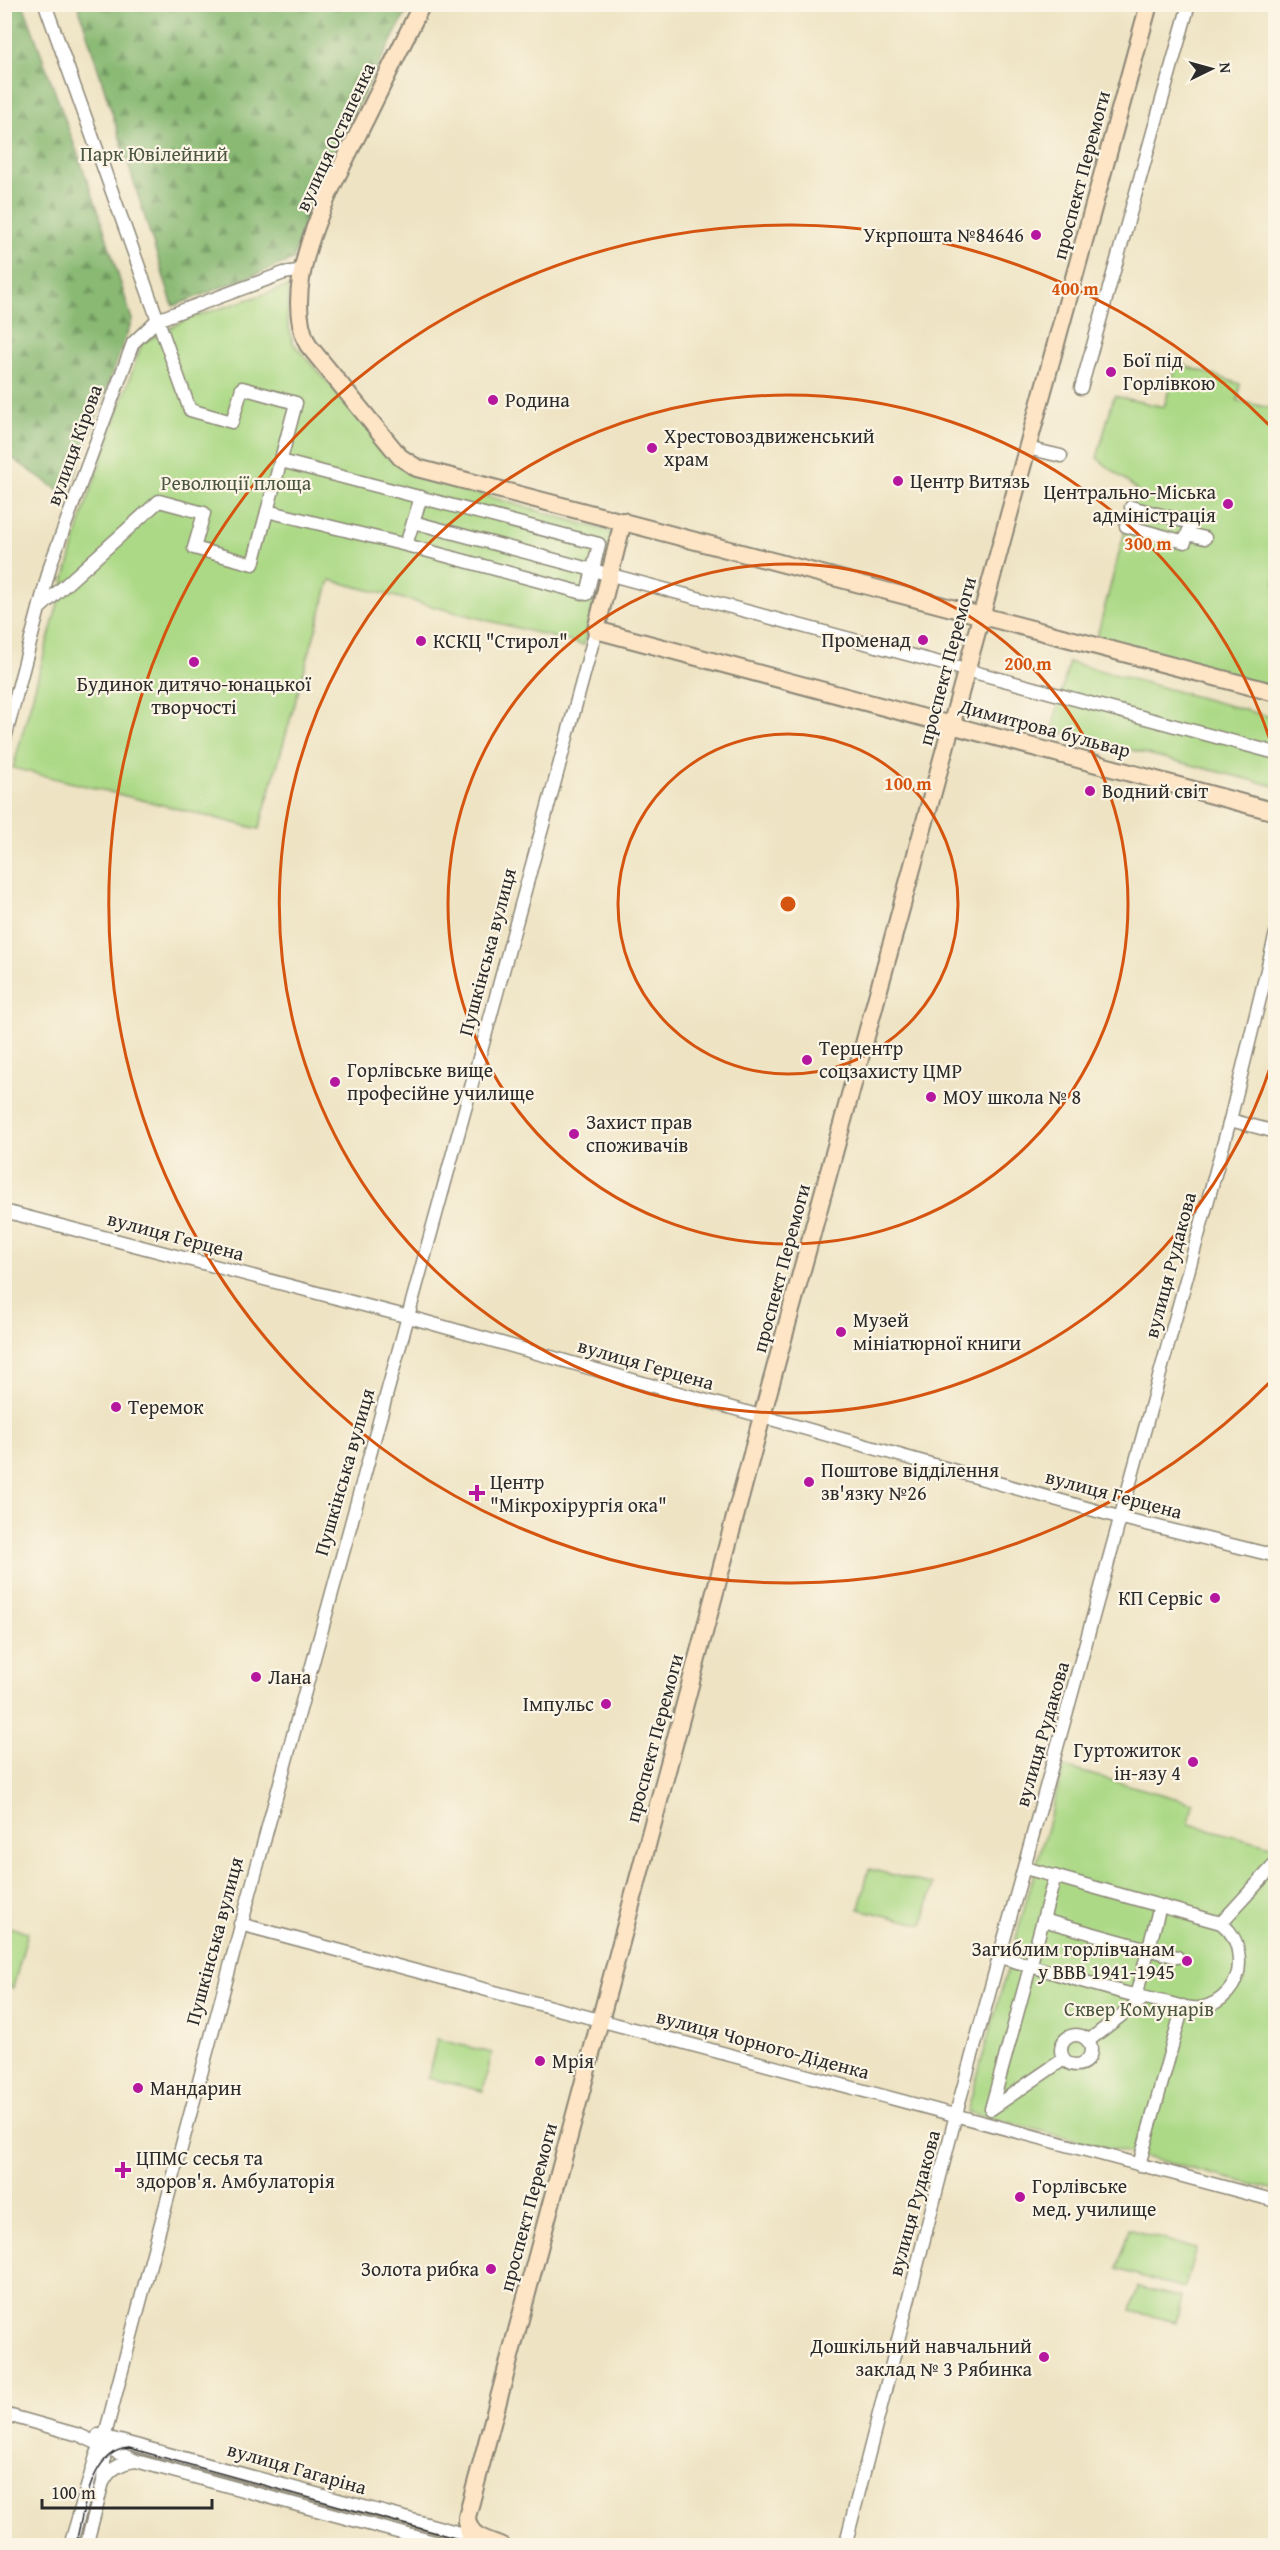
<svg xmlns="http://www.w3.org/2000/svg" width="1280" height="2550" font-family="'Gentium Book Plus',serif">
  <defs>
    <pattern id="forest-firs" width="22" height="20" patternUnits="userSpaceOnUse" patternTransform="scale(1.5)"><rect width="22" height="20" fill="#89b973"/><path d="M5 1l3.5 6h-7zM16 11l3.5 6h-7z" fill="#70975f"/></pattern>
  </defs>
  <rect width="100%" height="100%" fill="#fcf5e5"/>
  <filter id="ink" filterUnits="userSpaceOnUse"><feTurbulence type="fractalNoise" baseFrequency=".0167" numOctaves="2"/><feDisplacementMap in="SourceGraphic" scale="12" xChannelSelector="R" yChannelSelector="G"/><feConvolveMatrix kernelMatrix="1 2 1 2 8 2 1 2 1" color-interpolation-filters="sRGB"/></filter>
  <filter id="wash" filterUnits="userSpaceOnUse"><feTurbulence type="fractalNoise" baseFrequency=".008" numOctaves="4" result="noise"/><feDisplacementMap in="SourceGraphic" scale="24" xChannelSelector="R" yChannelSelector="G"/><feGaussianBlur stdDeviation="1.35" result="paint"/><feColorMatrix in="noise" values="0 0 0 0 0 0 0 0 0 0 0 0 0 0 0 0 0 1.4 0 .05"/><feComposite in="paint" operator="in"/></filter>
  <g filter="url(#wash)">
    <rect width="100%" height="100%" fill="#eee3c3"/>
    <path fill="#acd986" stroke="#6c8258" stroke-width="1.5" d="M289,286L287,319L293,343L408,473L611,532L584,645L330,580L259,829L13,768L82,516L142,343L185,320Z
      M1177,363L1240,384L1238,401L1275,409V688L1096,640L1136,489L1097,458L1114,396L1164,407Z
      M1069,662L1275,718V786L1052,730Z
      M1064,1767L1193,1803L1189,1824L1275,1847V2190L967,2112Z
      M869,1869L933,1885L923,1925L859,1909Z
      M4,1926L28,1932L13,1988L5,1986Z
      M437,2039L492,2053L483,2091L428,2078Z
      M1129,2229L1196,2249L1184,2289L1117,2269Z
      M1138,2287L1182,2298L1176,2322L1131,2311Z"/>
    <path fill="url(#forest-firs)" stroke="#5a724f" stroke-width="1.5" d="M23,4L98,210L132,320L67,496L5,453L4,5Z
      M78,5H410L336,147L308,212L293,260L173,306Z"/>
  </g>
  <g filter="url(#ink)">
    <g fill="none" stroke-linecap="round" stroke-linejoin="round">
      <defs>
        <path id="street" d="M1081,388L1189,4
          M1027,448L1061,456
          M267,511L406,545L587,594L599,544L281,461
          M413,522L1276,753
          M1126,526L1185,542L1191,523L1131,507
          M1188,534L1205,538
          M406,545L421,497
          M41,607L159,501L204,513L194,548L253,564L296,403L242,388L232,422L190,410L45,4
          M4,742L51,563L133,343L157,320L284,273L304,270
          M1230,1120L1276,1132
          M4,1211L409,1317L1122,1518L1276,1556
          M1043,1920L1177,1957
          M1221,1923L1276,1863
          M240,1924L1276,2201
          M1000,1957C1053,1972 1106,1990 1159,2001C1172,2003 1188,2010 1200,2008C1222,2004 1239,1985 1239,1963C1239,1947 1235,1934 1221,1923L1025,1868
          M1136,1996L1160,1906
          M1061 2050a15 15 0 1 1 30 0a15 15 0 1 1-30 0Z
          M1088,2041L1144,1998
          M991,2109L1055,1876
          M991,2109L1064,2059
          M1139,2165L1183,2006
          M4,2414L79,2435L136,2461L449,2546
          M98,2435L475,2537
          M104,2481C110,2468 121,2463 135,2461
          M70,2546L96,2456L105,2435C263,1832 433,1232 596,630
          M86,2546L103,2482L105,2442
          M845,2546L960,2099L1230,1120L1276,933"/>
        <path id="secondary" d="M422,4C403,43 384,81 365,120C337,177 276,281 308,345L400,457L417,468L1276,693
          M623,521L596,630L1276,812
          M467,2521C473,2539 487,2539 502,2546
          M470,2546L467,2517L768,1394L1149,4"/>
      </defs>
      <use href="#street" stroke="#8c8777" stroke-width="15"/>
      <use href="#secondary" stroke="#8c8777" stroke-width="20"/>
      <use href="#street" stroke="#fff" stroke-width="12"/>
      <use href="#secondary" stroke="#fde5c5" stroke-width="16"/>
      <path stroke="#2b2b2b" stroke-width="1.5" d="M75,2546C84,2514 89,2450 129,2448L484,2546"/>
    </g>
  </g>
  <g fill="none" stroke="#d5540f" stroke-width="3">
    <circle cx="788" cy="904" r="170"/>
    <circle cx="788" cy="904" r="340"/>
    <path d="M1275 1053A509 509 0 1 1 1275 755"/>
    <path d="M1272 1380A679 679 0 1 1 1272 428"/>
  </g>
  <g fill="#b5179e" stroke="#fcf5e5" stroke-width="2">
    <circle cx="1036" cy="235" r="6"/>
    <circle cx="1111" cy="372" r="6"/>
    <circle cx="493" cy="400" r="6"/>
    <circle cx="652" cy="448" r="6"/>
    <circle cx="898" cy="481" r="6"/>
    <circle cx="1228" cy="504" r="6"/>
    <circle cx="923" cy="640" r="6"/>
    <circle cx="421" cy="641" r="6"/>
    <circle cx="194" cy="662" r="6"/>
    <circle cx="1090" cy="791" r="6"/>
    <circle cx="807" cy="1060" r="6"/>
    <circle cx="335" cy="1082" r="6"/>
    <circle cx="931" cy="1097" r="6"/>
    <circle cx="574" cy="1134" r="6"/>
    <circle cx="841" cy="1332" r="6"/>
    <circle cx="116" cy="1407" r="6"/>
    <circle cx="809" cy="1482" r="6"/>
    <path d="M474 1484h6v6h6v6h-6v6h-6v-6h-6v-6h6z"/>
    <circle cx="1215" cy="1598" r="6"/>
    <circle cx="256" cy="1677" r="6"/>
    <circle cx="606" cy="1704" r="6"/>
    <circle cx="1193" cy="1762" r="6"/>
    <circle cx="1187" cy="1961" r="6"/>
    <circle cx="540" cy="2061" r="6"/>
    <circle cx="138" cy="2088" r="6"/>
    <path d="M120 2161h6v6h6v6h-6v6h-6v-6h-6v-6h6z"/>
    <circle cx="1020" cy="2197" r="6"/>
    <circle cx="491" cy="2269" r="6"/>
    <circle cx="1044" cy="2357" r="6"/>
  </g>
  <g text-anchor="middle" stroke-width="4.5" stroke-linejoin="round" paint-order="stroke">
    <g font-size="20" fill="#2b2b2b" stroke="#fcf5e5">
      <text transform="translate(335 137) rotate(-65)" y="7">вулиця Остапенка</text>
      <text transform="translate(1081 175) rotate(-75)" y="7">проспект Перемоги</text>
      <text transform="translate(74 445) rotate(-70)" y="7">вулиця Кірова</text>
      <text transform="translate(947 661) rotate(-75)" y="7">проспект Перемоги</text>
      <text transform="translate(1045 728) rotate(15)" y="7">Димитрова бульвар</text>
      <text transform="translate(487 952) rotate(-75)" y="7">Пушкінська вулиця</text>
      <text transform="translate(176 1236) rotate(15)" y="7">вулиця Герцена</text>
      <text transform="translate(1170 1265) rotate(-75)" y="7">вулиця Рудакова</text>
      <text transform="translate(781 1268) rotate(-75)" y="7">проспект Перемоги</text>
      <text transform="translate(646 1364) rotate(16)" y="7">вулиця Герцена</text>
      <text transform="translate(344 1472) rotate(-74)" y="7">Пушкінська вулиця</text>
      <text transform="translate(1114 1494) rotate(15)" y="7">вулиця Герцена</text>
      <text transform="translate(1042 1734) rotate(-74)" y="7">вулиця Рудакова</text>
      <text transform="translate(654 1738) rotate(-75)" y="7">проспект Перемоги</text>
      <text transform="translate(214 1941) rotate(-75)" y="7">Пушкінська вулиця</text>
      <text transform="translate(763 2044) rotate(15)" y="7">вулиця Чорного-Діденка</text>
      <text transform="translate(914 2203) rotate(-75)" y="7">вулиця Рудакова</text>
      <text transform="translate(528 2207) rotate(-75)" y="7">проспект Перемоги</text>
      <text transform="translate(297 2468) rotate(16)" y="7">вулиця Гагаріна</text>
    </g>
    <g font-size="20" fill="#4b5642" stroke="#fcf5e5">
      <text x="154" y="161">Парк Ювілейний</text>
      <text x="236" y="490">Революції площа</text>
      <text x="1139" y="2016">Сквер Комунарів</text>
    </g>
    <g font-size="20" fill="#2b2b2b" stroke="#fcf5e5" text-anchor="start">
      <text x="1024" y="242" text-anchor="end">Укрпошта №84646</text>
      <text x="1123" y="367">Бої під<tspan x="1123" dy="23">Горлівкою</tspan></text>
      <text x="505" y="407">Родина</text>
      <text x="664" y="443">Хрестовоздвиженський<tspan x="664" dy="23">храм</tspan></text>
      <text x="910" y="488">Центр Витязь</text>
      <text x="1216" y="499" text-anchor="end">Центрально-Міська<tspan x="1216" dy="23">адміністрація</tspan></text>
      <text x="911" y="647" text-anchor="end">Променад</text>
      <text x="433" y="648">КСКЦ "Стирол"</text>
      <text x="194" y="691" text-anchor="middle">Будинок дитячо-юнацької<tspan x="194" dy="23">творчості</tspan></text>
      <text x="1102" y="798">Водний світ</text>
      <text x="819" y="1055">Терцентр<tspan x="819" dy="23">соцзахисту ЦМР</tspan></text>
      <text x="347" y="1077">Горлівське вище<tspan x="347" dy="23">професійне училище</tspan></text>
      <text x="943" y="1104">МОУ школа № 8</text>
      <text x="586" y="1129">Захист прав<tspan x="586" dy="23">споживачів</tspan></text>
      <text x="853" y="1327">Музей<tspan x="853" dy="23">мініатюрної книги</tspan></text>
      <text x="128" y="1414">Теремок</text>
      <text x="821" y="1477">Поштове відділення<tspan x="821" dy="23">зв'язку №26</tspan></text>
      <text x="490" y="1489">Центр<tspan x="490" dy="23">"Мікрохірургія ока"</tspan></text>
      <text x="1203" y="1605" text-anchor="end">КП Сервіс</text>
      <text x="268" y="1684">Лана</text>
      <text x="594" y="1711" text-anchor="end">Імпульс</text>
      <text x="1181" y="1757" text-anchor="end">Гуртожиток<tspan x="1181" dy="23">ін-язу 4</tspan></text>
      <text x="1175" y="1956" text-anchor="end">Загиблим горлівчанам<tspan x="1175" dy="23">у ВВВ 1941-1945</tspan></text>
      <text x="552" y="2068">Мрія</text>
      <text x="150" y="2095">Мандарин</text>
      <text x="136" y="2165">ЦПМС сесья та<tspan x="136" dy="23">здоров'я. Амбулаторія</tspan></text>
      <text x="1032" y="2193">Горлівське<tspan x="1032" dy="23">мед. училище</tspan></text>
      <text x="479" y="2276" text-anchor="end">Золота рибка</text>
      <text x="1032" y="2353" text-anchor="end">Дошкільний навчальний<tspan x="1032" dy="23">заклад № 3 Рябинка</tspan></text>
    </g>
  </g>
  <circle cx="788" cy="904" r="9" fill="#d5540f" stroke="#fcf5e5" stroke-width="3"/>
  <g font-size="18" text-anchor="middle" font-weight="bold" fill="#d5540f" stroke="#fcf5e5" stroke-width="4.5" stroke-linejoin="round" paint-order="stroke">
    <text x="1075" y="295">400 m</text>
    <text x="1148" y="550">300 m</text>
    <text x="1028" y="670">200 m</text>
    <text x="908" y="790">100 m</text>
  </g>
  <rect width="1280" height="2550" fill="none" stroke="#fcf5e5" stroke-width="24"/>
  <g transform="translate(1211 69) rotate(85)" stroke="#fcf5e5" stroke-width="4.5" paint-order="stroke">
  <path d="M0-4.5L10 22L0 15L-10 22Z" fill="#2b2b2b"/>
  <text y="-9" font-size="16" font-weight="bold" text-anchor="middle" fill="#2b2b2b">N</text>
  </g>
  <path d="M42 2499v9h170v-9" fill="none" stroke="#2b2b2b" stroke-width="3"/>
  <text x="51" y="2499" font-size="18" fill="#2b2b2b" stroke="#fcf5e5" stroke-width="4.5" paint-order="stroke">100 m</text>
</svg>
